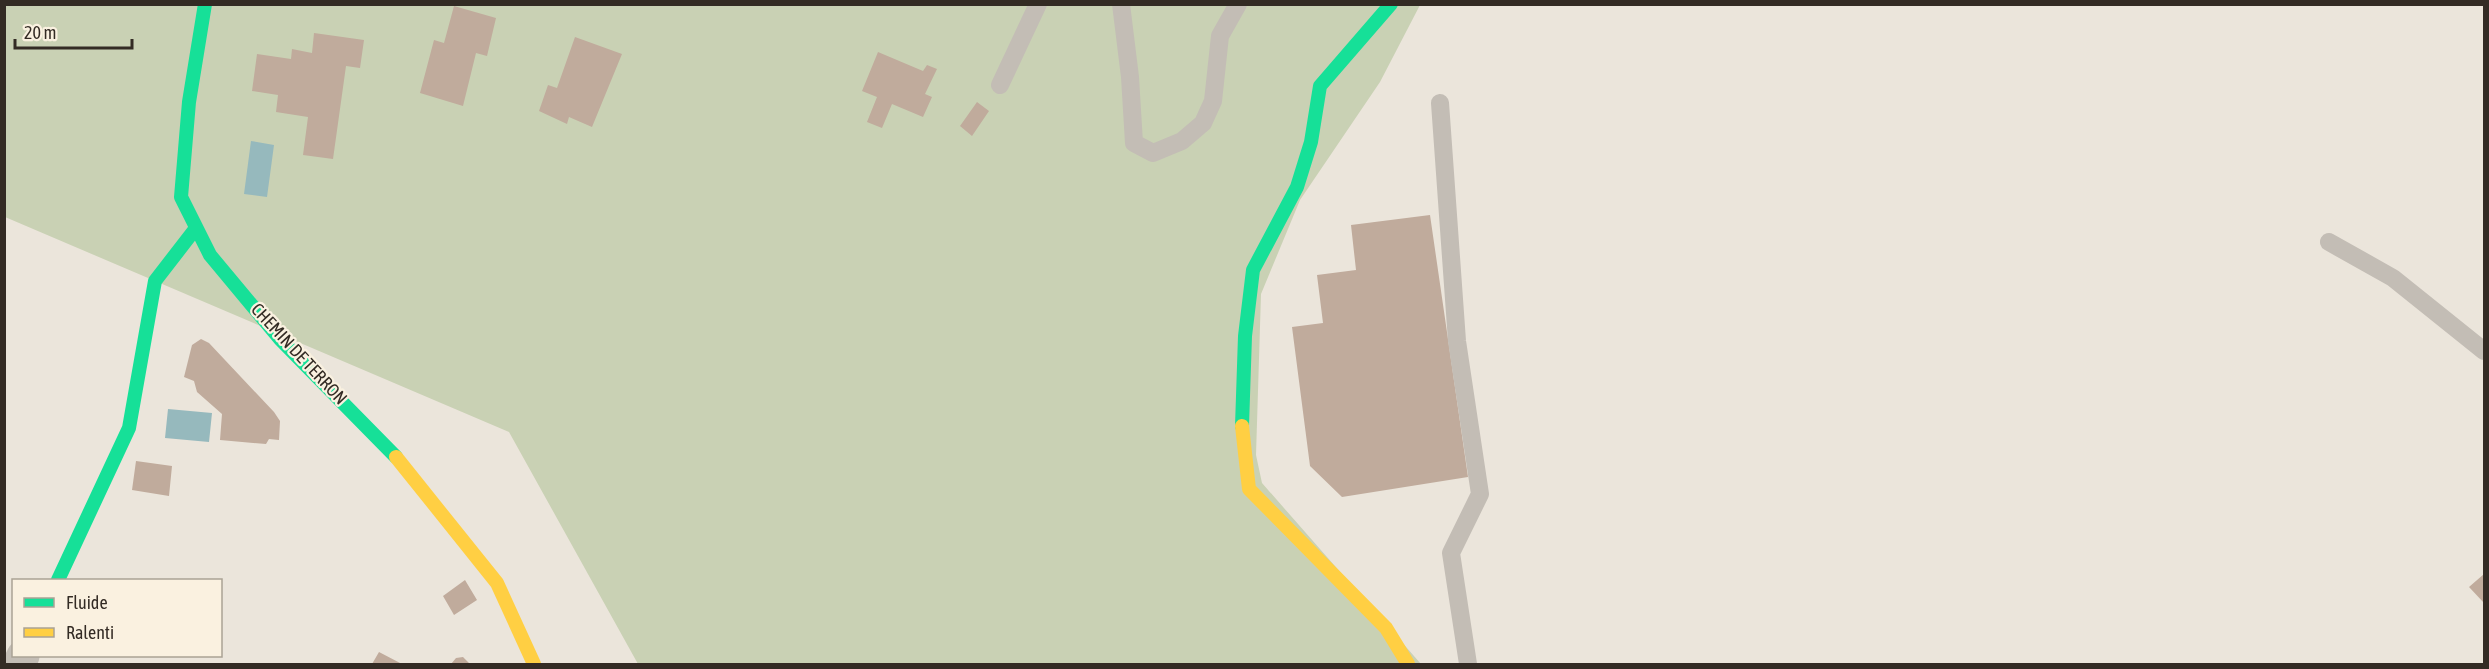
<svg xmlns="http://www.w3.org/2000/svg" width="2489" height="669" font-family="'Asap Condensed',sans-serif">
  <rect width="100%" height="100%" fill="#ebe5db"/>
  <path fill="#c9d1b4" d="M5,5H1420L1380,82L1300,200L1261,294L1256,455L1262,483L1421,664H638L509,432L5,217Z"/>
  <path fill="#96b9bd" d="M251,141L274,145L267,197L244,194Z
    M168,409L212,413L209,442L165,438Z"/>
  <path fill="#c0ab9c" d="M454,6L496,18L487,56L476,53L463,106L420,93L434,40L444,43Z
    M314,33L364,40L360,68L346,66L333,159L303,155L308,117L276,112L278,95L252,91L257,54L291,59L292,49L312,53Z
    M575,37L622,54L592,127L569,117L567,124L539,111L548,85L557,88Z
    M878,52L923,71L927,65L937,69L925,94L932,97L923,117L892,104L882,128L867,122L877,97L862,91Z
    M977,102L989,111L972,136L960,126Z
    M1430,215L1468,477L1342,497L1310,466L1292,327L1323,323L1317,275L1356,270L1351,225Z
    M201,339L209,343L274,412L280,421L279,440L269,439L266,444L220,440L222,414L197,392L194,381L184,377L192,345Z
    M136,461L172,466L169,496L132,490Z
    M2484,574V603L2469,587Z
    M465,580L477,600L454,615L443,596Z
    M379,652L402,664H372Z
    M463,657L470,664H451L456,658Z"/>
  <g fill="none" stroke-linecap="round" stroke-linejoin="round">
    <path stroke="#c3bdb5" stroke-width="18" d="M1121,4L1130,77L1134,143L1153,153L1182,141L1203,123L1213,101L1220,36L1238,4
      M1000,85L1038,4
      M1440,103L1457,341L1480,494L1451,553L1468,664
      M2329,242L2393,278L2484,351"/>
    <path stroke="#c3bdb5" stroke-width="33" d="M19,664L23,656"/>
    <path stroke="#16e098" stroke-width="14" d="M205,4L189,102L181,197L210,255L280,339L396,457
      M1242,426L1245,336L1253,270L1297,187L1311,142L1320,86L1391,4
      M58,580L129,428L155,281L196,228"/>
    <path stroke="#ffcf43" stroke-width="14" d="M1242,426L1249,489L1386,628L1408,664
      M396,457L497,583L534,664"/>
  </g>
  <g text-anchor="middle" stroke-width="4.5" stroke-linejoin="round" paint-order="stroke">
    <g font-size="18" fill="#332b24" stroke="#faf1e0">
      <text transform="translate(299 354) rotate(47)" y="6">CHEMIN DE TERRON</text>
    </g>
  </g>
  <rect width="2489" height="669" fill="none" stroke="#332b24" stroke-width="12"/>
  <rect x="12" y="579" width="210" height="78" fill="#faf1e0" stroke="#aaa295" stroke-width="1.5"/>
  <rect x="24" y="598" width="30" height="9" fill="#16e098" stroke="#aaa295" stroke-width="1.5"/>
  <text x="66" y="609" font-size="18" fill="#332b24">Fluide</text>
  <rect x="24" y="628" width="30" height="9" fill="#ffcf43" stroke="#aaa295" stroke-width="1.5"/>
  <text x="66" y="639" font-size="18" fill="#332b24">Ralenti</text>
  <path d="M15 39v9h117v-9" fill="none" stroke="#332b24" stroke-width="3"/>
  <text x="24" y="39" font-size="18" fill="#332b24" stroke="#faf1e0" stroke-width="4.5" paint-order="stroke">20 m</text>
</svg>
